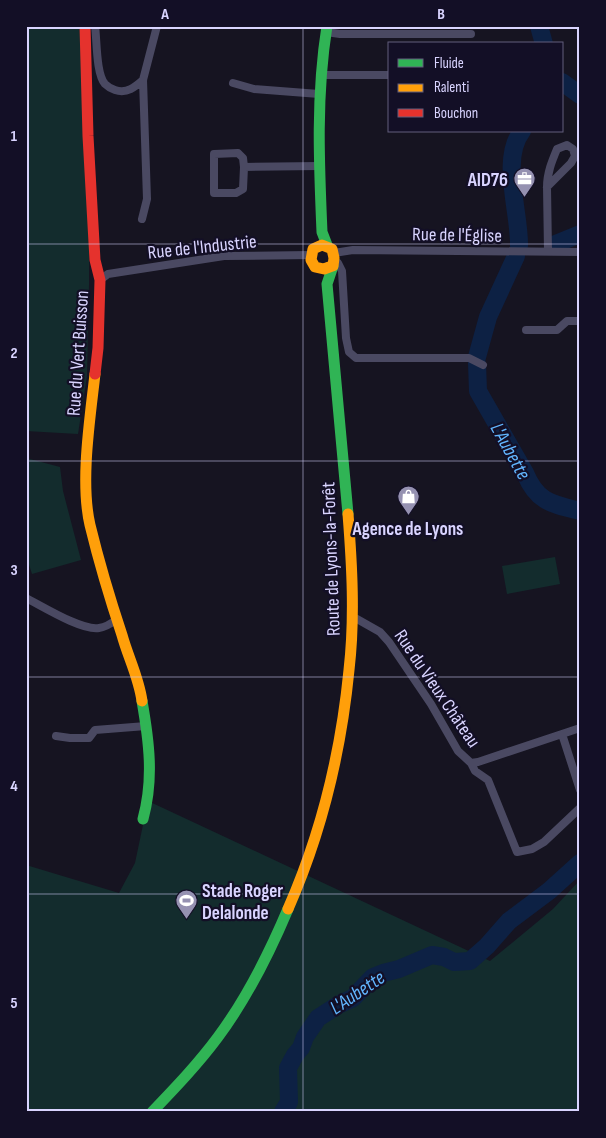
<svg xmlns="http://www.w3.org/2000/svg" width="606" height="1138" font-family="'Sofia Sans Condensed',sans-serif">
  <rect width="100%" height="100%" fill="#161421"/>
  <path fill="#132c2d" d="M26,26H89V285L87,376L78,434L26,431Z
    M26,458L60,467L63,491L81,560L32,574L26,555Z
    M555,557L560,584L507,594L502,566Z
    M148,801L490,961L553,909L580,880V1112H26V865L119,893L135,863Z"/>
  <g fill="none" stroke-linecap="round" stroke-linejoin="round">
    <path stroke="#0d2144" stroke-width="18" d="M539,26L544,44
      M562,82L580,95
      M553,245L580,234
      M519,246C520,213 500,159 522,131
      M477,357L488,317L516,256
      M477,363L478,391L525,473C537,502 551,504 580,511
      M283,1112L289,1102L288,1068L295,1055L301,1048L305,1037L318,1018L338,1005L353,998L373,977L383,973L399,969L432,955L444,957L454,962L470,961L487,946L509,921L549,891L580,863"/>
    <path stroke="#4a4962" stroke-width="8" d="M95,26C97,40 96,74 105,84C108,87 112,89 115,90C127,94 135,87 143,80
      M326,32L340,34H471
      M320,75H390
      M233,83L254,89L319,94
      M244,167L243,189L236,193H214V154L238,153L243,158L244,167L319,166
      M547,187L571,163L575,156L573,149L567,145L557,149C552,161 547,173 547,187L548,251
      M142,219L147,199L143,80L157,26
      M334,253L353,250L580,252
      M334,262L338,263L342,271L346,338L349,352L356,358H469L483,365
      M100,280L108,274L224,256L310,255
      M526,330H557L567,321H580
      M26,598C42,606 82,631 99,628C106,627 112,623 117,619
      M352,618L357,619L380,632L389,642L431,704L458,751L471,763L478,762L580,728
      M562,734L580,790
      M56,736L70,738H89L95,730L146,726
      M471,763L475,771L488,780L517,852L532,849L544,842L580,808"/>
    <path stroke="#30b455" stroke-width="11" d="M327,26C316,95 319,163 322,232L327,245
      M333,266L327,284L348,514
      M142,701C149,741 154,779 143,819
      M152,1112C175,1088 198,1064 218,1037C247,998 269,954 288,909"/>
    <path stroke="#ff9f0a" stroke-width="11" d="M332,266L324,269L315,267L311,260L313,249L322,245L332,249L334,258L333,266
      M95,374C90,419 80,482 90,525C99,562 110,599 122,635C128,657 139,678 142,701
      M288,909C321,834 341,752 349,670C355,618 352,565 348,514"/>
    <path stroke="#e5322d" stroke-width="11" d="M85,26L88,136L95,260L100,280L98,348L95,374"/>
  </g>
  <path fill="none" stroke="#d9d4ff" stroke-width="1" stroke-opacity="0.55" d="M303,26V1112M26,244H580M26,461H580M26,677H580M26,894H580"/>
  <defs>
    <symbol id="office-pin" viewBox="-11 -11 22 30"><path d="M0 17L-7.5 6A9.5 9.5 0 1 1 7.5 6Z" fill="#9591b1" stroke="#130f26"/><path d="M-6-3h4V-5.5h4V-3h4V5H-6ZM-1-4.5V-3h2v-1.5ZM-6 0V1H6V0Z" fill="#fff"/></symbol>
    <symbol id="shop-pin" viewBox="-11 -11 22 30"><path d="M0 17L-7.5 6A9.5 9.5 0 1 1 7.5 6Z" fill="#9591b1" stroke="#130f26"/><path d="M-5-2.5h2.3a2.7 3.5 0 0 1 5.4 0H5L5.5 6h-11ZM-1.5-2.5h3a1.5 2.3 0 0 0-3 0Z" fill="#fff"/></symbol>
    <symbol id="stadium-pin" viewBox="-11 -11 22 30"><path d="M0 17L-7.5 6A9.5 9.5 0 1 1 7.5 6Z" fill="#9591b1" stroke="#130f26"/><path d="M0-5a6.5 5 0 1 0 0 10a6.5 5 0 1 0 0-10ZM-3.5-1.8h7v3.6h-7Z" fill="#fff"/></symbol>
  </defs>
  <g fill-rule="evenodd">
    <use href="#office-pin" x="512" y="166" width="25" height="34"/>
    <use href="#shop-pin" x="396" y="484" width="25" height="34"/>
    <use href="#stadium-pin" x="174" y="888" width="25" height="34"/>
  </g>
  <g text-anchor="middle" stroke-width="4.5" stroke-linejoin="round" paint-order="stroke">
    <g font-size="19" font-weight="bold" fill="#d9d4ff" stroke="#130f26" text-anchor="end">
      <text x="508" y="186">AID76</text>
      <text x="408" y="535" text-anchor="middle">Agence de Lyons</text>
      <text x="202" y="897" text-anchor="start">Stade Roger<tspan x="202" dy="22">Delalonde</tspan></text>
    </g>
    <g font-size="19" fill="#d9d4ff" stroke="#130f26">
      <text transform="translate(457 234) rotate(1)" y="7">Rue de l'Église</text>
      <text transform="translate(202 246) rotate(-6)" y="7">Rue de l'Industrie</text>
      <text transform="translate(77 353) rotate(-86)" y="7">Rue du Vert Buisson</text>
      <text transform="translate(330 559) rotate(-92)" y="7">Route de Lyons-la-Forêt</text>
      <text transform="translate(438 688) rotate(56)" y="7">Rue du Vieux Château</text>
    </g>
    <g font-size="20" font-style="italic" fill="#62b6ff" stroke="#130f26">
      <text transform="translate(511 451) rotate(61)" y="7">L'Aubette</text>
      <text transform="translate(357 992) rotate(-34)" y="7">L'Aubette</text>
    </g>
  </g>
  <rect width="606" height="1138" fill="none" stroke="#130f26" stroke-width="55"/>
  <rect x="388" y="42" width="175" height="90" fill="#130f26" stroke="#625e7d"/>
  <rect x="398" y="59" width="25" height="8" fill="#30b455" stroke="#625e7d"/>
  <text x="434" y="68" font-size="15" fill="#d9d4ff">Fluide</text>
  <rect x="398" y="84" width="25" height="8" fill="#ff9f0a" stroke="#625e7d"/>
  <text x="434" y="92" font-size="15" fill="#d9d4ff">Ralenti</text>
  <rect x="398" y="109" width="25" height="8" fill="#e5322d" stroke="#625e7d"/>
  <text x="434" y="118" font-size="15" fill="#d9d4ff">Bouchon</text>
  <rect x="28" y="28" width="550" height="1082" fill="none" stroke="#d9d4ff" stroke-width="2"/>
  <g font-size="16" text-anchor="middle" font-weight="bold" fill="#d9d4ff">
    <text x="165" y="19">A</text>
    <text x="441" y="19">B</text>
    <text x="14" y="141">1</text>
    <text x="14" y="358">2</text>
    <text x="14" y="575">3</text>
    <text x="14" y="791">4</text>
    <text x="14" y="1008">5</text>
  </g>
</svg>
